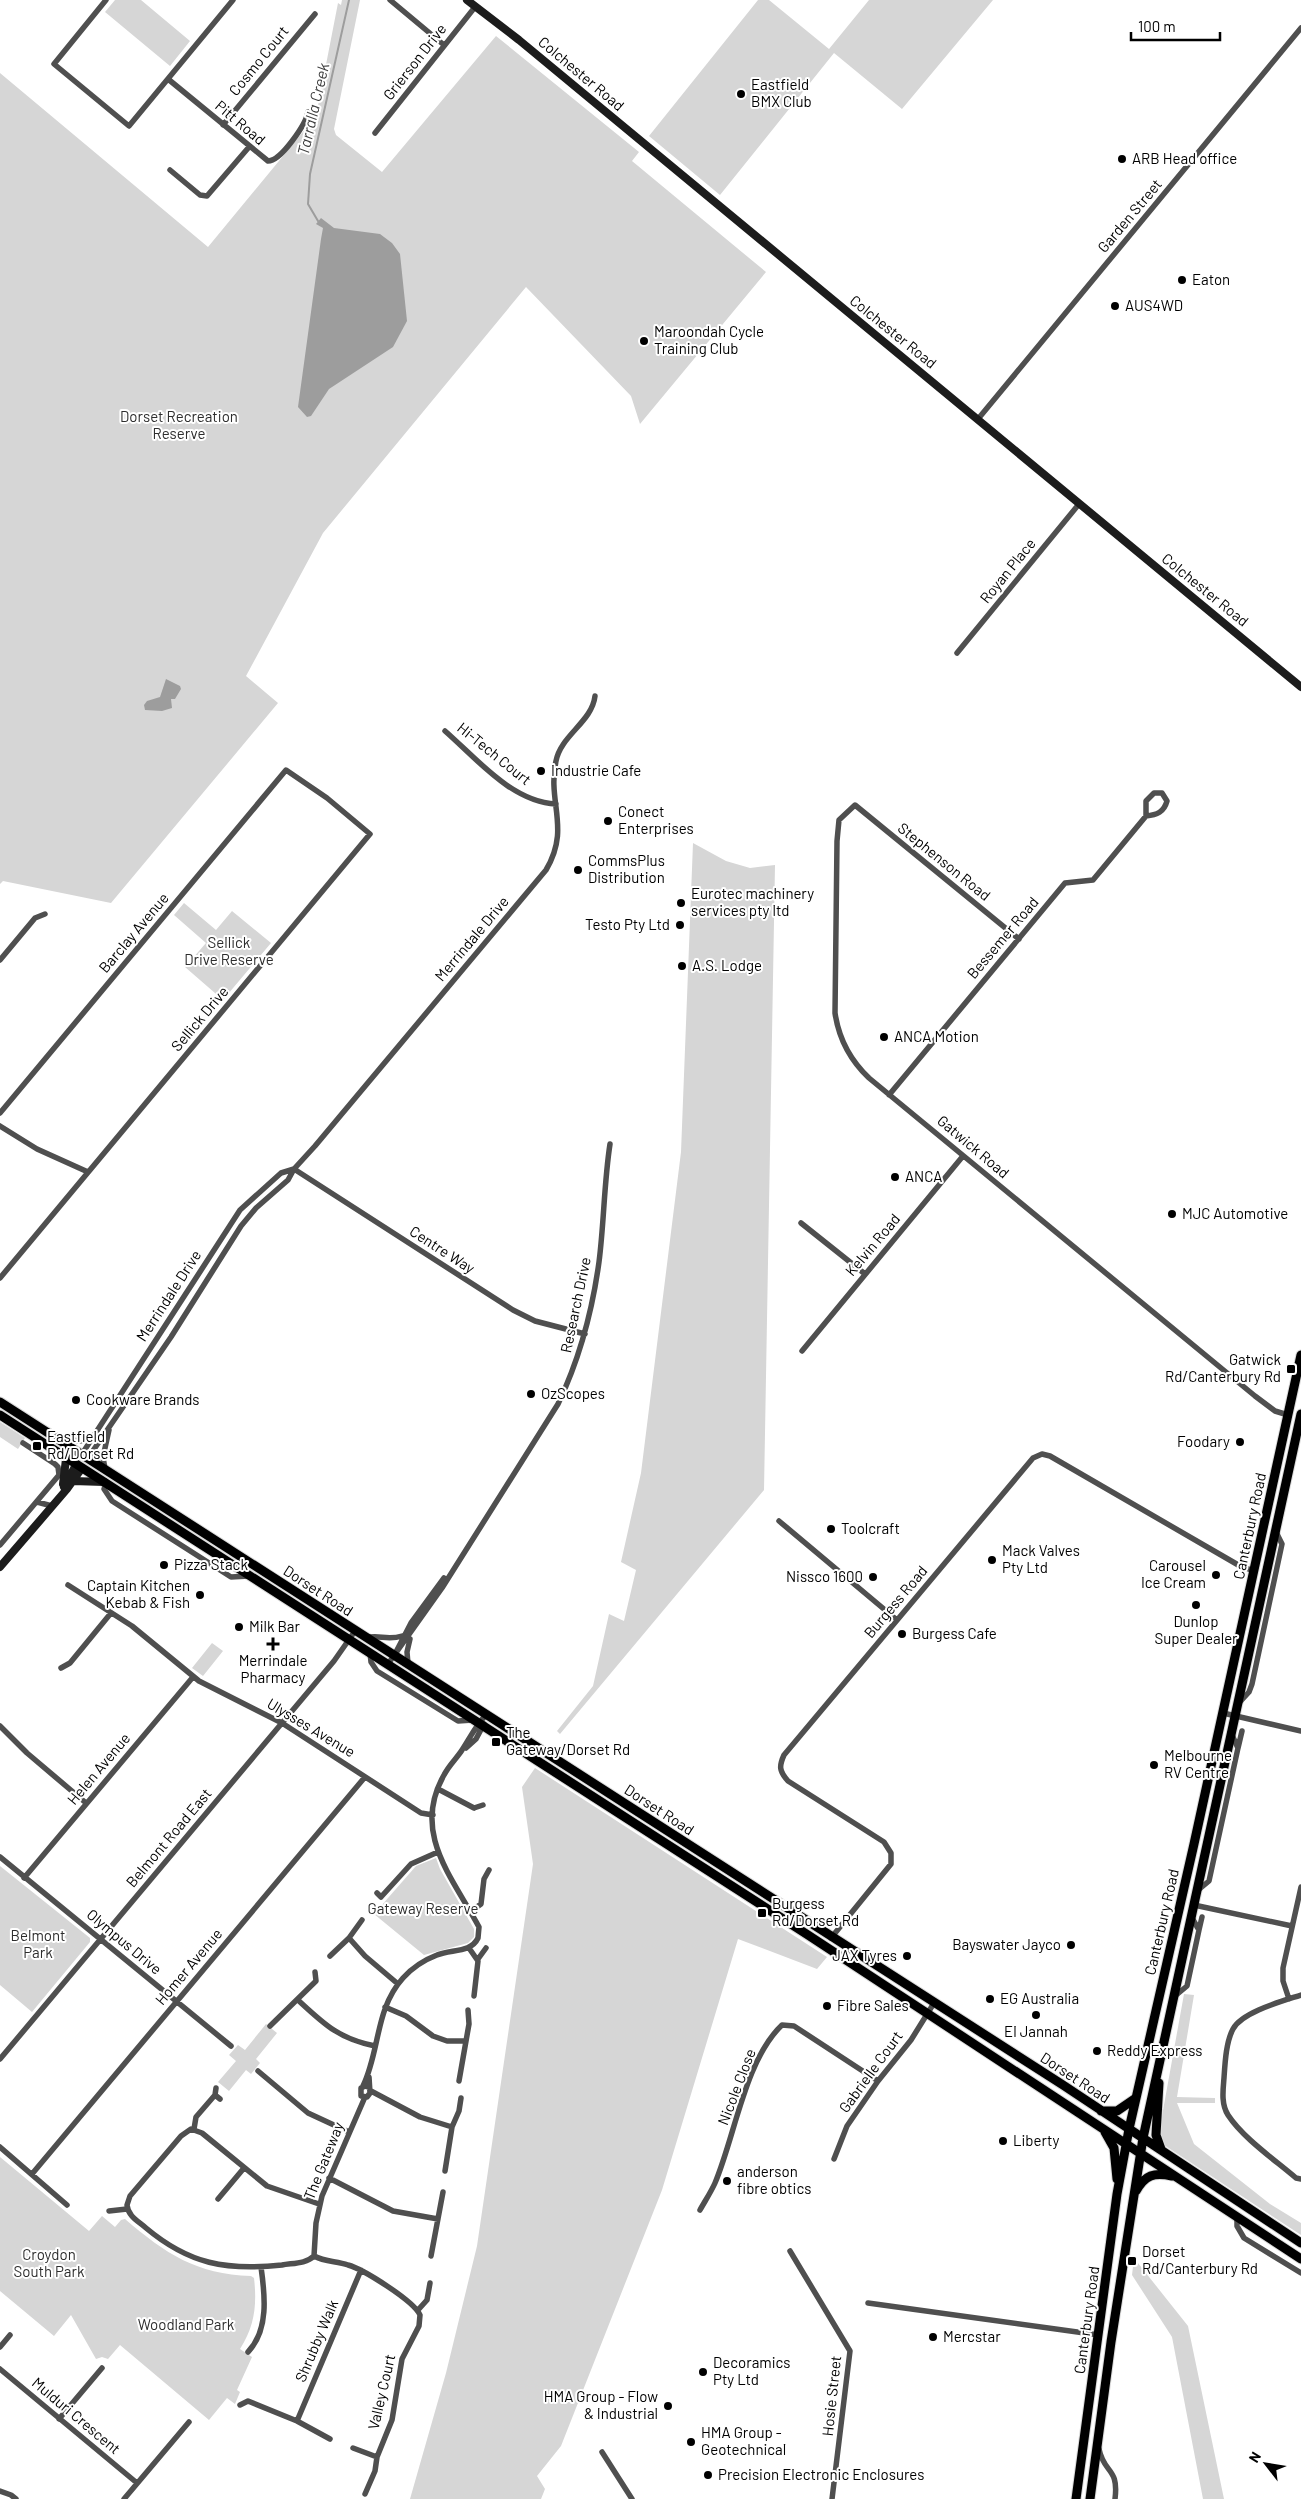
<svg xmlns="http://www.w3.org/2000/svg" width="1301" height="2499" font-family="Barlow,sans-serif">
  <rect width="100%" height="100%" fill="#fff"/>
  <path fill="#d6d6d6" d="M115,0H141L190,41L170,66L105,12Z
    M342,0H360L334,129L336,135L382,172L496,36L639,152L632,161L766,272L640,424L631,396L526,287L323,533L246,676L278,703L111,903L3,881L0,884V73L208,247L316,116L338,3L341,5Z
    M758,0H769L829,49L869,0H993L902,109L834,53L720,195L649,136Z
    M693,843L726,861L750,868L775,865L764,1490L560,1734L557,1731L593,1686L609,1614L624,1621L636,1570L621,1562L641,1473L681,1152Z
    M184,903L216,930L232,911L271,943L223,1000L185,967L206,943L174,915Z
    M0,1422L25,1438L18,1449L0,1437Z
    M212,1643L223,1651L203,1676L192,1668Z
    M535,1768L827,1957L817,1969L738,1939L662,2190L561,2446L537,2476L545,2489L541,2499H410L446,2373L477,2246L533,1864L522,1787Z
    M436,1858L440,1869L474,1929V1937L468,1943L424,1955L374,1914L416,1866Z
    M0,1866L90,1938V1942L32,2012L0,1985Z
    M1184,1994L1194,1995L1177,2097L1215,2098V2103H1177L1194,2144L1270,2204L1301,2223V2235L1161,2143L1160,2127Z
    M266,2024L277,2033L256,2059L260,2063L251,2074L246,2070L229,2091L218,2082L236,2061L229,2055L238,2045L245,2050Z
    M0,2157L89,2231L102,2216L115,2227L121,2220L125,2219C166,2254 196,2274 251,2276L254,2278C257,2304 255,2326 240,2349L252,2357L237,2390L240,2392L235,2404L227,2398L209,2420L120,2345L108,2359L102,2357L96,2359L71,2315L54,2336L0,2291Z
    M1134,2258L1188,2326L1224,2499H1203L1172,2337L1132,2275Z"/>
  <path fill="#9d9d9d" d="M321,218L334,228L380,234L392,243L400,254L407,321L393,347L329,389L311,416L307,417L298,407L321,239L323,228L316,224Z
    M166,679L180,686L181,689L175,699H171L172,708L162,711L145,710L144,705L147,701L160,697Z"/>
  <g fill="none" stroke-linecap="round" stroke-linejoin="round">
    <path stroke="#9d9d9d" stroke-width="2" d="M318,221L308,204L310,174L349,0"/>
    <defs>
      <path id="primary" d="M0,1402L1063,2085L1301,2243
        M0,1415L808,1935L1301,2259
        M1159,2083L1156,2135L1161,2149
        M1101,2111H1117L1136,2098
        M1105,2132L1114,2148L1117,2179
        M1136,2191C1145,2175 1154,2172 1172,2176
        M1076,2499L1117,2194L1129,2129L1194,1844L1301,1355
        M1090,2499L1111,2342L1143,2138L1301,1414"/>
    </defs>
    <use href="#primary" stroke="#dbdbdb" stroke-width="11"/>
    <path stroke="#4f4f4f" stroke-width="5.5" d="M106,0L54,64L129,126L233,0
      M390,0L444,45
      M168,79L268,161C281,161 306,124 308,112
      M223,125L315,14
      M375,133L475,7
      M170,170L200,195L207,196L249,147
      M978,419L1301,28
      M957,653L1079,504
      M445,731C476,758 512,802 556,804
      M1019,939L855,805L839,820L837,841L835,1013C839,1040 850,1060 869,1078L1255,1396L1275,1411L1288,1415
      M0,960L35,918L45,914
      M889,1095L1065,883L1093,880L1146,816C1157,815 1164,812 1167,801L1162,793H1154L1146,801V816
      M0,1113L286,770L327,798L370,834L0,1278
      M0,1126L37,1149L88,1172
      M294,1169L513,1310L535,1321L585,1334
      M801,1223L865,1274
      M802,1351L963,1156
      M59,1438L80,1441L92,1438
      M82,1454L240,1210L281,1173L294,1169
      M88,1458L171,1337L241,1226L256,1208L288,1180L294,1169L315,1146L546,870C571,828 547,803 556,761C561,735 592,722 595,696
      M105,1469L103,1457L109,1430
      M106,1483L104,1489L112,1501L231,1577L249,1576
      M37,1502L52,1506
      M779,1521L897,1620
      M0,1545L59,1475L58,1467L55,1464L23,1443
      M68,1585L132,1626L199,1681L282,1723L421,1813L433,1815
      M366,1638C378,1634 387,1641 402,1636
      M396,1652L411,1623L444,1578
      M370,1653L371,1662L377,1671L458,1721L473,1720
      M388,1664L442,1588L558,1404C580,1358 592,1313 599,1262C604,1223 604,1183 610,1144
      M408,1664L407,1652L410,1639
      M61,1668L70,1663L111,1613
      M1238,1704L1249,1692L1252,1684L1282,1544L1276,1532
      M1223,1713L1301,1731
      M0,1726L27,1753L86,1803
      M466,1748L476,1739L484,1724
      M1238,1748L1242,1731
      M438,1789L474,1808
      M474,1808L483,1805
      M0,1857L231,2046
      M24,1878L193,1677
      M1197,1891L1209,1881L1238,1748L1232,1735
      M377,1893L381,1897L411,1864L438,1852
      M1194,1905L1292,1926
      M470,1912L481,1904L484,1879L489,1870
      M1199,1930L1202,1917
      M349,1938L365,1956L398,1984
      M831,1938L891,1864V1853L884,1842L788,1781C779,1771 779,1766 784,1755L1033,1458L1042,1454L1050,1456L1240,1566L1254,1571
      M469,1948L478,1961L474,1996
      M330,1956L349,1938L362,1920
      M478,1959L486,1948
      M1301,1995C1283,2001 1242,2012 1233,2029C1226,2042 1225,2063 1224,2078C1223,2090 1221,2104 1228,2115C1243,2138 1275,2160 1296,2178L1301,2179
      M1175,1996L1187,1986L1199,1930L1192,1918
      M1289,1999L1283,1981V1968L1301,1887
      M298,2000C324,2024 339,2039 375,2046
      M385,2007L406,2016L433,2036L447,2041H465
      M270,2026L316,1981L315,1972
      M0,2059L334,1661L355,1631
      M258,2071L308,2113L349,2132
      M369,2077L370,2093L367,2097L361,2096V2088L365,2086L369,2087
      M459,2081L469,2024L468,2010
      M363,2086C380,2051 375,2009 403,1978C412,1968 424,1960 437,1955C451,1949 471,1953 478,1938L479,1927C453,1878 411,1833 444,1775C449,1765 457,1758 462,1750C470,1738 476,1725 486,1715
      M216,2088L215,2095L220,2099
      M371,2091L420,2117L452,2127
      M194,2129L196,2117L215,2095
      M0,2147L67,2205
      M834,2159L847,2126L878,2081L911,2040L934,2003
      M445,2171L452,2127L459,2111L461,2098
      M32,2174L365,1777
      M329,2178L393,2211L438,2219
      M218,2199L244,2168
      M700,2210C705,2201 711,2192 715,2183C735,2136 745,2060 782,2025L794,2026L878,2081
      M109,2211L127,2209
      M1237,2219V2226L1244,2238L1301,2273
      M790,2251L850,2351L832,2499
      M314,2256C306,2264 292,2263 282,2265C226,2271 189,2264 146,2228C138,2221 128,2216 127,2205L130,2196L181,2136L191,2129L202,2133L267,2186L319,2204
      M314,2256C325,2262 336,2261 348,2265C363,2269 414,2301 420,2315L419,2326L402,2359L392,2420L377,2457L353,2448
      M314,2256L316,2223L322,2196L365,2097
      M431,2256L443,2192
      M868,2303L1099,2335
      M418,2310L427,2300L430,2283
      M0,2347L10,2335
      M248,2352C269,2330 265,2295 261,2267
      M0,2369L137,2483
      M240,2405L248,2401L297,2421L330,2439
      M59,2419L102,2368
      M297,2421L361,2270
      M1099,2449C1104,2474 1119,2467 1115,2499
      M602,2452L632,2499
      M0,2491L11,2495L16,2499
      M365,2494L375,2471L377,2457
      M124,2499L189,2422"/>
    <path stroke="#1c1c1c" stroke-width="8" d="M467,0L519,40L1301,687
      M73,1481L104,1482
      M63,1484L66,1459
      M64,1487L76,1465
      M0,1567L67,1489L82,1468"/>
    <use href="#primary" stroke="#000" stroke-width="9"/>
  </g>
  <g fill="#000" stroke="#fff" stroke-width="2">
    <circle cx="741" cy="94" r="5"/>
    <circle cx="1122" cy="159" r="5"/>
    <circle cx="1182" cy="280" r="5"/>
    <circle cx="1115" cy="306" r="5"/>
    <circle cx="644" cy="341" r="5"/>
    <circle cx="541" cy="771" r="5"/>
    <circle cx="608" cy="821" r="5"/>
    <circle cx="578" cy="870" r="5"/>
    <circle cx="681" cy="903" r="5"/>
    <circle cx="680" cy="925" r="5"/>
    <circle cx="682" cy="966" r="5"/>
    <circle cx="884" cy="1037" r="5"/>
    <circle cx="895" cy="1177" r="5"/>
    <circle cx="1172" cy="1214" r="5"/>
    <rect x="1286" y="1364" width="10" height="10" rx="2.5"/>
    <circle cx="531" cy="1394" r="5"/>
    <circle cx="76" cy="1400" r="5"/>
    <circle cx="1240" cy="1442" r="5"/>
    <rect x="32" y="1441" width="10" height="10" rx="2.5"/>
    <circle cx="831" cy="1529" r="5"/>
    <circle cx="992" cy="1560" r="5"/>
    <circle cx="164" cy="1565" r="5"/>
    <circle cx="1216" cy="1575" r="5"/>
    <circle cx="873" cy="1577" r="5"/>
    <circle cx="200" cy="1595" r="5"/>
    <circle cx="1196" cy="1605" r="5"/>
    <circle cx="239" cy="1627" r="5"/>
    <circle cx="902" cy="1634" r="5"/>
    <path d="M270.5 1636.5h5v5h5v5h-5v5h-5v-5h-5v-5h5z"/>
    <rect x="491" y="1737" width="10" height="10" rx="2.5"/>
    <circle cx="1154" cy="1765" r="5"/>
    <rect x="757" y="1908" width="10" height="10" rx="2.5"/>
    <circle cx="1071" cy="1945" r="5"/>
    <circle cx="907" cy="1956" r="5"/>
    <circle cx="990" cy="1999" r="5"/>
    <circle cx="827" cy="2006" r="5"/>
    <circle cx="1036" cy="2015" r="5"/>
    <circle cx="1097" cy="2051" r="5"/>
    <circle cx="1003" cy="2141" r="5"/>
    <circle cx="727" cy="2181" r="5"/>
    <rect x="1127" y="2256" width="10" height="10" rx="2.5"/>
    <circle cx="933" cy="2337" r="5"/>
    <circle cx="703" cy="2372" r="5"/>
    <circle cx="668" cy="2406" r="5"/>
    <circle cx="691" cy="2442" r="5"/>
    <circle cx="708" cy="2475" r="5"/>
  </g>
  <g text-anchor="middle" stroke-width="4" stroke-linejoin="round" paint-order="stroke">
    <g font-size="15" fill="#000" stroke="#fff">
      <text transform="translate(259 61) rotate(-51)" y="5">Cosmo Court</text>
      <text transform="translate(415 62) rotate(-52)" y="5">Grierson Drive</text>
      <text transform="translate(581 74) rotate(40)" y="5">Colchester Road</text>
      <text transform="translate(240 123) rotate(40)" y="5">Pitt Road</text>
      <text transform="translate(1130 216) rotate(-50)" y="5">Garden Street</text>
      <text transform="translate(893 332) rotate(39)" y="5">Colchester Road</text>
      <text transform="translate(1008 571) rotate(-51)" y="5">Royan Place</text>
      <text transform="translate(1205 590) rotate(39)" y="5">Colchester Road</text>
      <text transform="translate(494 754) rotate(39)" y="5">Hi-Tech Court</text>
      <text transform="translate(944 862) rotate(39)" y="5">Stephenson Road</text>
      <text transform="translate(134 933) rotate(-50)" y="5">Barclay Avenue</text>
      <text transform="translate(1003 938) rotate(-50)" y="5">Bessemer Road</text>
      <text transform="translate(472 939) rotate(-50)" y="5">Merrindale Drive</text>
      <text transform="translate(200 1019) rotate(-50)" y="5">Sellick Drive</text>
      <text transform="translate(973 1147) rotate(40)" y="5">Gatwick Road</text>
      <text transform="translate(873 1245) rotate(-50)" y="5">Kelvin Road</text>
      <text transform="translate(442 1250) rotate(33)" y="5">Centre Way</text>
      <text transform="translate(169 1296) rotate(-57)" y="5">Merrindale Drive</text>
      <text transform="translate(576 1305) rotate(-78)" y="5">Research Drive</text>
      <text transform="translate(1250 1526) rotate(-78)" y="5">Canterbury Road</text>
      <text transform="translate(318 1591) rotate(33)" y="5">Dorset Road</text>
      <text transform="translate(896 1602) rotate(-50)" y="5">Burgess Road</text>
      <text transform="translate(311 1728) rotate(31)" y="5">Ulysses Avenue</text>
      <text transform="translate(99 1769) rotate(-50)" y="5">Helen Avenue</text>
      <text transform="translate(659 1810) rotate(33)" y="5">Dorset Road</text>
      <text transform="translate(169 1838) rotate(-50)" y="5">Belmont Road East</text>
      <text transform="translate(1162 1922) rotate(-77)" y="5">Canterbury Road</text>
      <text transform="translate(124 1942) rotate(40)" y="5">Olympus Drive</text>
      <text transform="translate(189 1967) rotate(-50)" y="5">Homer Avenue</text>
      <text transform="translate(871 2072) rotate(-54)" y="5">Gabrielle Court</text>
      <text transform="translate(1075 2078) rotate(33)" y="5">Dorset Road</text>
      <text transform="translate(737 2087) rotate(-69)" y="5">Nicole Close</text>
      <text transform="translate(324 2161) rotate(-68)" y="5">The Gateway</text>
      <text transform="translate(1087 2320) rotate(-82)" y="5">Canterbury Road</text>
      <text transform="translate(317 2341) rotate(-67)" y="5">Shrubby Walk</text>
      <text transform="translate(382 2392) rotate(-77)" y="5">Valley Court</text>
      <text transform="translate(832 2396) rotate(-84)" y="5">Hosie Street</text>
      <text transform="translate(76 2416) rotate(40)" y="5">Mulduri Crescent</text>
    </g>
    <g font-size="15" fill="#000" stroke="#fff" text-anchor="start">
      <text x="751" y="90">Eastfield<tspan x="751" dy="17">BMX Club</tspan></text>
      <text x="1132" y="164">ARB Head office</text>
      <text x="1192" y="285">Eaton</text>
      <text x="1125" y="311">AUS4WD</text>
      <text x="654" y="337">Maroondah Cycle<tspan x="654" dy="17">Training Club</tspan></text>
      <text x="551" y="776">Industrie Cafe</text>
      <text x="618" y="817">Conect<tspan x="618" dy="17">Enterprises</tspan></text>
      <text x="588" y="866">CommsPlus<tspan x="588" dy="17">Distribution</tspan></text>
      <text x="691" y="899">Eurotec machinery<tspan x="691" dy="17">services pty ltd</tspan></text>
      <text x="670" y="930" text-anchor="end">Testo Pty Ltd</text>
      <text x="692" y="971">A.S. Lodge</text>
      <text x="894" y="1042">ANCA Motion</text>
      <text x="905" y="1182">ANCA</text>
      <text x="1182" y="1219">MJC Automotive</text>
      <text x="1281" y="1365" text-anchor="end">Gatwick<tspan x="1281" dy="17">Rd/Canterbury Rd</tspan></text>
      <text x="541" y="1399">OzScopes</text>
      <text x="86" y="1405">Cookware Brands</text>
      <text x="47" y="1442">Eastfield<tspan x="47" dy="17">Rd/Dorset Rd</tspan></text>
      <text x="1230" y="1447" text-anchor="end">Foodary</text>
      <text x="841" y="1534">Toolcraft</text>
      <text x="1002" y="1556">Mack Valves<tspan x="1002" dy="17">Pty Ltd</tspan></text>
      <text x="174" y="1570">Pizza Stack</text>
      <text x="1206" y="1571" text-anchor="end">Carousel<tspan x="1206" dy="17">Ice Cream</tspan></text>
      <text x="863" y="1582" text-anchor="end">Nissco 1600</text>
      <text x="190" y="1591" text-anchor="end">Captain Kitchen<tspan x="190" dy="17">Kebab &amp; Fish</tspan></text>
      <text x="1196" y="1627" text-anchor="middle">Dunlop<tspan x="1196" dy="17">Super Dealer</tspan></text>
      <text x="249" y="1632">Milk Bar</text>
      <text x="912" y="1639">Burgess Cafe</text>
      <text x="273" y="1666" text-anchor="middle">Merrindale<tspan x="273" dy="17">Pharmacy</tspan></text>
      <text x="506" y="1738">The<tspan x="506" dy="17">Gateway/Dorset Rd</tspan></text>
      <text x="1164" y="1761">Melbourne<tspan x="1164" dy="17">RV Centre</tspan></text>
      <text x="772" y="1909">Burgess<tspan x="772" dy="17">Rd/Dorset Rd</tspan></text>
      <text x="1061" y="1950" text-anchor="end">Bayswater Jayco</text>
      <text x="897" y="1961" text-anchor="end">JAX Tyres</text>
      <text x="1000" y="2004">EG Australia</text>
      <text x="837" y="2011">Fibre Sales</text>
      <text x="1036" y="2037" text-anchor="middle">El Jannah</text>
      <text x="1107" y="2056">Reddy Express</text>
      <text x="1013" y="2146">Liberty</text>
      <text x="737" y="2177">anderson<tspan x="737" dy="17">fibre obtics</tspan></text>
      <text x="1142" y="2257">Dorset<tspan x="1142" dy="17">Rd/Canterbury Rd</tspan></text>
      <text x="943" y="2342">Mercstar</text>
      <text x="713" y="2368">Decoramics<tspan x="713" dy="17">Pty Ltd</tspan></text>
      <text x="658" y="2402" text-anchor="end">HMA Group - Flow<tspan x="658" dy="17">&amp; Industrial</tspan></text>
      <text x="701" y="2438">HMA Group -<tspan x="701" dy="17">Geotechnical</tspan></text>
      <text x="718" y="2480">Precision Electronic Enclosures</text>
    </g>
    <g font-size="15" fill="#2d2d2d" stroke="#fff">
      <text x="179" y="422">Dorset Recreation<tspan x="179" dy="17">Reserve</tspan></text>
      <text x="229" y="948">Sellick<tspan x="229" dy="17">Drive Reserve</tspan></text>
      <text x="423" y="1914">Gateway Reserve</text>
      <text x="38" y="1941">Belmont<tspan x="38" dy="17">Park</tspan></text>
      <text x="49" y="2260">Croydon<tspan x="49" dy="17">South Park</tspan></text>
      <text x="186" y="2330">Woodland Park</text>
    </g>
    <g font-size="16" font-style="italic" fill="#3e3e3e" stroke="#fff">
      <text transform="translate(313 109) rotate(-77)" y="6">Tarralla Creek</text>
    </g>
  </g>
  <g transform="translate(1266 2464) rotate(301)" stroke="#ffffff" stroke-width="4" paint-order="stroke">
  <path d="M0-4L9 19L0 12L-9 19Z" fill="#000000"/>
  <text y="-8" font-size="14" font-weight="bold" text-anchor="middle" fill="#000000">N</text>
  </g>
  <path d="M1131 32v8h89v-8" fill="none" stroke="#000000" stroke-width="2.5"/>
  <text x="1138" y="32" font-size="15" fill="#000000" stroke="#ffffff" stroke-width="4" paint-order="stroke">100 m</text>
</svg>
